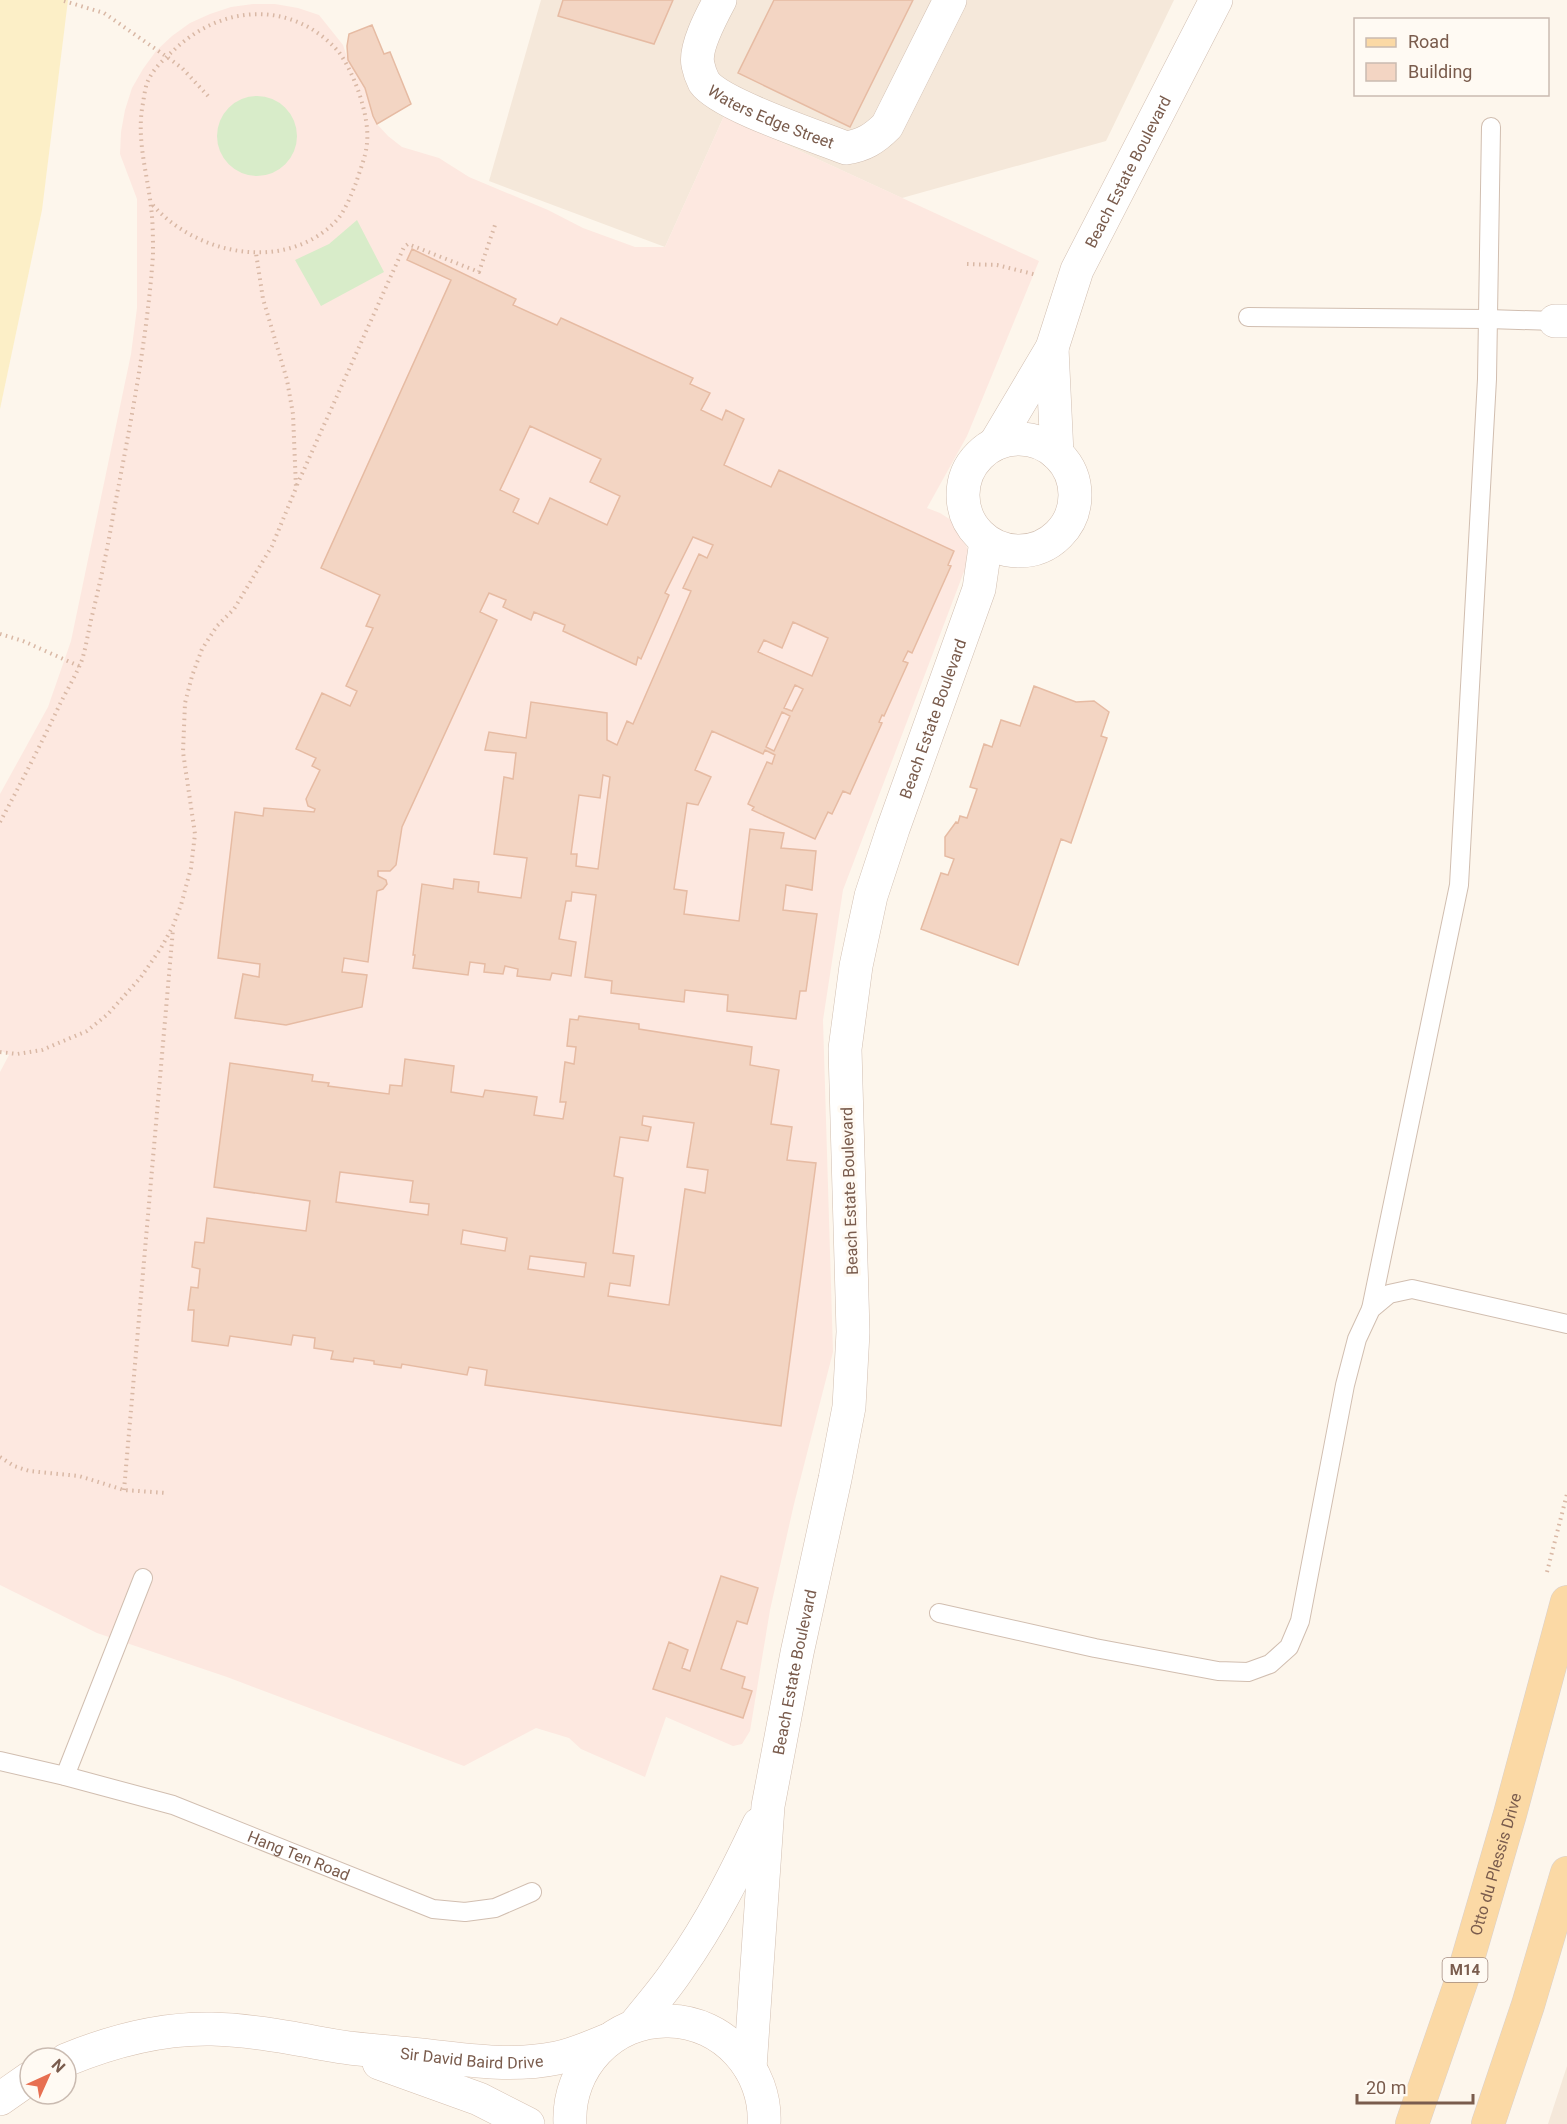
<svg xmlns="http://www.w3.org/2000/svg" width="1567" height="2124" font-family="Roboto,sans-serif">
  <rect width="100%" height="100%" fill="#fdf6ec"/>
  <path fill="#f5e8da" d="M541,0H1174L1106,141L902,198L724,116L665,247L489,181Z
    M1567,2066V2124H1548Z"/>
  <path fill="#fde8e0" d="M253,4H275L298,8L319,15L343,45L348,60L365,88L373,116L377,124L388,136L402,147L439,158L469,177L548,210L583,228L635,247H665L724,116L1039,261L967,436L927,508L940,513L951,520L963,536L968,551V561L843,890L823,1020L833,1352L794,1504L770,1610L750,1731L742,1744L733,1746L666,1717L645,1777L581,1749L569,1738L536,1728L464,1766L227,1677L97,1633L0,1585V1072L9,1055L0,1050V794L48,707L71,641L131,354L137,308V199L120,154L121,132L125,110L132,88L143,69L156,51L172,36L190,23L210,14L231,7Z"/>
  <path fill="#d8ecc9" d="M217 136a40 40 0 1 1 80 0a40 40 0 1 1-80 0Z
    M357,220L384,272L321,306L295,260L329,244Z"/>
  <path fill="#fcefc7" d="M0,0H68L42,210L0,409Z"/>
  <path fill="#f3d5c3" stroke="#e6bba3" stroke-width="1.5" fill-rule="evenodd" d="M563,0H673L654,44L558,16Z
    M774,0H913L850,127L738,73Z
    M372,25L384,54L390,52L411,104L377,124L373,116L365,88L348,60L347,46L349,34Z
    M412,249L516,299L513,305L557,325L561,318L693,378L690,384L710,393L701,410L722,420L726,410L744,419L724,465L771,487L779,470L954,551L948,565L951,566L912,653L908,651L903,661L908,663L884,716L882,715L879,722L882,723L850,794L843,791L832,814L828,812L815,839L752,810L754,807L748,804L767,762L772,764L775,755L765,750L763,754L712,731L695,770L711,777L698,805L687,803L674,889L687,891L684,914L739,921L750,829L784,833L781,848L816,851L812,890L786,885L783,910L817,914L806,991H800L796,1019L727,1011L728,995L685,990L684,1002L611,993L612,981L585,977L596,895L572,892L571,901H566L559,939L576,942L571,976L552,973L550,980L517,976L518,969L505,966L503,974L484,972L485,964L470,962L468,975L413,968L415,955H413L422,884L453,889L454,879L479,882L478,892L521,898L527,858L494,854L504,777L513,779L516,753L485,750L489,732L526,738L531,702L607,713V740L617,745L627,721L633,724L691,591L683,588L699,554L707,558L713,545L693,537L665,593L669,595L641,659L638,657L636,665L563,631L565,625L534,612L531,620L503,607L506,600L489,593L480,612L497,620L402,827L396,865L390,871H378V876L386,880L387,884L383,889L377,891L368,962L344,958L342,972L367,975L362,1007L286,1025L235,1018L243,974L259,977L260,964L218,958L235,812L263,816L264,808L314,812L315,809L308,806L306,799L320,770L312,766L316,758L296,749L322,693L350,706L357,691L346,686L373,628L366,626L380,595L321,568L451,280L407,260ZM530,426L601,459L590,482L620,496L607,525L550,498L538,524L513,512L519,499L500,490ZM793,622L828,638L812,676L758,652L764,640L782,648ZM795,685L803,689L792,711L784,708ZM782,712L790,716L774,751L766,747ZM603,775L610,777L598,869L576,866L577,854H571L579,795L600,798Z
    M1034,686L1076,702L1094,701L1109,712L1101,736L1107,738L1071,843L1061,839L1018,965L921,929L941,873L948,875L954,859L945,856V837L956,822L958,823L960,816L967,818L977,789L970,787L984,744L992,747L1001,720L1020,726Z
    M579,1016L639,1024V1029L752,1047L750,1065L779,1070L771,1124L792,1127L787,1160L816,1163L781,1426L485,1385L487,1370L469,1367L467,1375L402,1364L401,1368L374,1364V1361L354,1358L353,1362L331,1359L333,1351L314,1348L315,1338L293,1335L291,1345L230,1336L228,1346L192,1341L194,1310H188L191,1287L198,1288L200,1269L192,1267L195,1242L204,1243L207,1218L306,1231L310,1201L214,1187L230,1063L313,1075L312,1081L329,1083L328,1086L389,1094L390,1085L402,1086L405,1059L454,1066L451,1092L483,1097L485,1090L537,1097L534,1115L563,1119L566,1102H560L565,1062L574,1064L576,1047L567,1046L570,1019L578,1020ZM643,1116L694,1123L687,1167L708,1170L705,1193L685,1189L669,1305L608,1296L610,1283L630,1286L634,1256L613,1253L623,1178L614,1176L620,1137L648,1141L651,1127L642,1125ZM340,1172L413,1181L410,1202L429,1204L428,1215L336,1202ZM463,1230L507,1238L505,1251L461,1244ZM530,1256L586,1263L584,1277L528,1269Z
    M721,1576L758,1588L747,1624L737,1621L721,1669L745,1677L742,1688L752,1691L743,1718L653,1689L669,1642L688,1650L682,1668L690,1671Z"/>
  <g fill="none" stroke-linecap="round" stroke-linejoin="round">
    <defs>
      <g id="lane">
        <path d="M1248,317L1488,319L1555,321"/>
        <path d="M1371,1309L1459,885L1487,379L1491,127"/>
        <path d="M939,1613L1095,1648L1218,1671L1248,1672L1270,1664L1289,1647L1300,1621L1345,1385L1357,1339L1371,1309L1389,1294L1412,1289L1567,1324"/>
        <path id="s1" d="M0,1761L65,1776L173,1805L433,1909L465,1912L495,1908L532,1892"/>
        <path d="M65,1776L143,1578"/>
      </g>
      <g id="street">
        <path id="s2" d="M720,0C712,15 694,48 698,65C699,70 702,78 704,82C720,105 816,136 846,148C864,145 874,139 887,126L950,0"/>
        <path d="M1555,321H1567"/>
        <path d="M1052,348L1057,454"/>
        <circle cx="1019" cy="495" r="56"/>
        <path id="s3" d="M995,444L1052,348L1077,270L1216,0"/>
        <path d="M634,2026C649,2007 666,1988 679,1968C711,1923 736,1873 759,1824"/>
        <path id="s4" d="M750,2068L768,1806L797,1653L835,1479L849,1407L853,1332L845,1049L856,966L871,896L893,829L979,589L986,541"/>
      </g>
      <g id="secondary">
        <path id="s5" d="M66,2060C112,2041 162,2028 212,2029C252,2030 291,2038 330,2045C356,2050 384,2051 411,2054C459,2059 509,2068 557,2058C575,2054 591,2047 608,2040"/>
        <path d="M379,2063L479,2099L528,2124"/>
        <path d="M0,2099L30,2078"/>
        <path d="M570,2124C567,2068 612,2019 669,2021C724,2022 767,2070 764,2124"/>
      </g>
      <g id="primary">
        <path id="s6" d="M1412,2124L1462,1979L1510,1814L1567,1602"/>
        <path d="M1488,2124L1528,2005L1567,1873"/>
      </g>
    </defs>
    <use href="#lane" stroke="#d1beb0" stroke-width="20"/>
    <use href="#street" stroke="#d1beb0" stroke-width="34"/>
    <use href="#secondary" stroke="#d6c0b0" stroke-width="34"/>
    <use href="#primary" stroke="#dad1cd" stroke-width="34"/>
    <path stroke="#d9b8a5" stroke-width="4" stroke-dasharray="1.5 4.5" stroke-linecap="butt" d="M64,1L104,13L167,57L182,68L208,96
      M967,264L997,265L1037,275
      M297,485L404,247L408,244L479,272L495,225
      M0,634L23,641L79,666
      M0,822C21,783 41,744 60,704C67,690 76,675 82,660C86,647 88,633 91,620C100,583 108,547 114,510C130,426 147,341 153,255C153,240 153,222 151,207C147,171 136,139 143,103C144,97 145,89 147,83C152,70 164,59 174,50C222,4 292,0 338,51C354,72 370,116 367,143C366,156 360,170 356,183C351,195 346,209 337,220C286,274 195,255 151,203
      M0,1052L17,1054L42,1050L87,1031L108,1014L141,977L161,948L173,926L181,905L191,868L195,834L183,752L185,703L192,676L202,649L217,626L234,609L272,546L296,488L293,414L287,380L263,299L256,253
      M0,1457L14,1466L29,1471L79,1476L124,1490L166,1493
      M124,1490L173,929
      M1547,1572L1567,1494"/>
    <use href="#lane" stroke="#fff" stroke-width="18"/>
    <use href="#street" stroke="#fff" stroke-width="33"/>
    <use href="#secondary" stroke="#fff" stroke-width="33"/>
    <use href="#primary" stroke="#fbd9a5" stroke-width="33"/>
  </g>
  <g text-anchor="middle" stroke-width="6" stroke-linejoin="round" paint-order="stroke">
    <rect fill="#fffaf3" stroke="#a28b7f" stroke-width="1.5" x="1442.5" y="1958" width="45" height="24" rx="4.5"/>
    <g font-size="15" font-weight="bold" fill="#7a5c4d">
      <text x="1465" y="1975">M14</text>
    </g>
    <g font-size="16" fill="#7a5c4d" stroke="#fffaf3">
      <text dy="6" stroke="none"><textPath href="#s2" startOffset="164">Waters Edge Street</textPath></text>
      <text dy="6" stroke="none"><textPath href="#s3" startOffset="304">Beach Estate Boulevard</textPath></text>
      <text dy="6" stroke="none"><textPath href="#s4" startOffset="1371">Beach Estate Boulevard</textPath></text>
      <text transform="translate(849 1191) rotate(-92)" y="6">Beach Estate Boulevard</text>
      <text dy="6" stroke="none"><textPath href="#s4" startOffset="399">Beach Estate Boulevard</textPath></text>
      <text dy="6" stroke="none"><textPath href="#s1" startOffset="314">Hang Ten Road</textPath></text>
      <text dy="6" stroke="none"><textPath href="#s6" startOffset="273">Otto du Plessis Drive</textPath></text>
      <text dy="6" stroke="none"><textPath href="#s5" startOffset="412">Sir David Baird Drive</textPath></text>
    </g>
  </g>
  <rect x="1354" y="18" width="195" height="78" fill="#fffaf3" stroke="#cabbb1" stroke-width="1.5"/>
  <rect x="1366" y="38" width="30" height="9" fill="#fbd9a5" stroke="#cabbb1" stroke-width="1.5"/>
  <text x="1408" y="48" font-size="18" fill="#7a5c4d">Road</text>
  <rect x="1366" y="63" width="30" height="18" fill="#f3d5c3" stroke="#cabbb1" stroke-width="1.5"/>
  <text x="1408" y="78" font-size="18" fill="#7a5c4d">Building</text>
  <g transform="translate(48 2076) rotate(45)"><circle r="28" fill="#fffaf3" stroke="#cabbb1" stroke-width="1.5"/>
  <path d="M0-4.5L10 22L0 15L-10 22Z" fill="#e76f51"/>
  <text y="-9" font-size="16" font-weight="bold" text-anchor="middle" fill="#7a5c4d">N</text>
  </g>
  <path d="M1357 2094v9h116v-9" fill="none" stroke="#7a5c4d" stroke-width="3"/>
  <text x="1366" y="2094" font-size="18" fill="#7a5c4d" stroke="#fffaf3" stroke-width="4.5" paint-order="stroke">20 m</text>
</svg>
